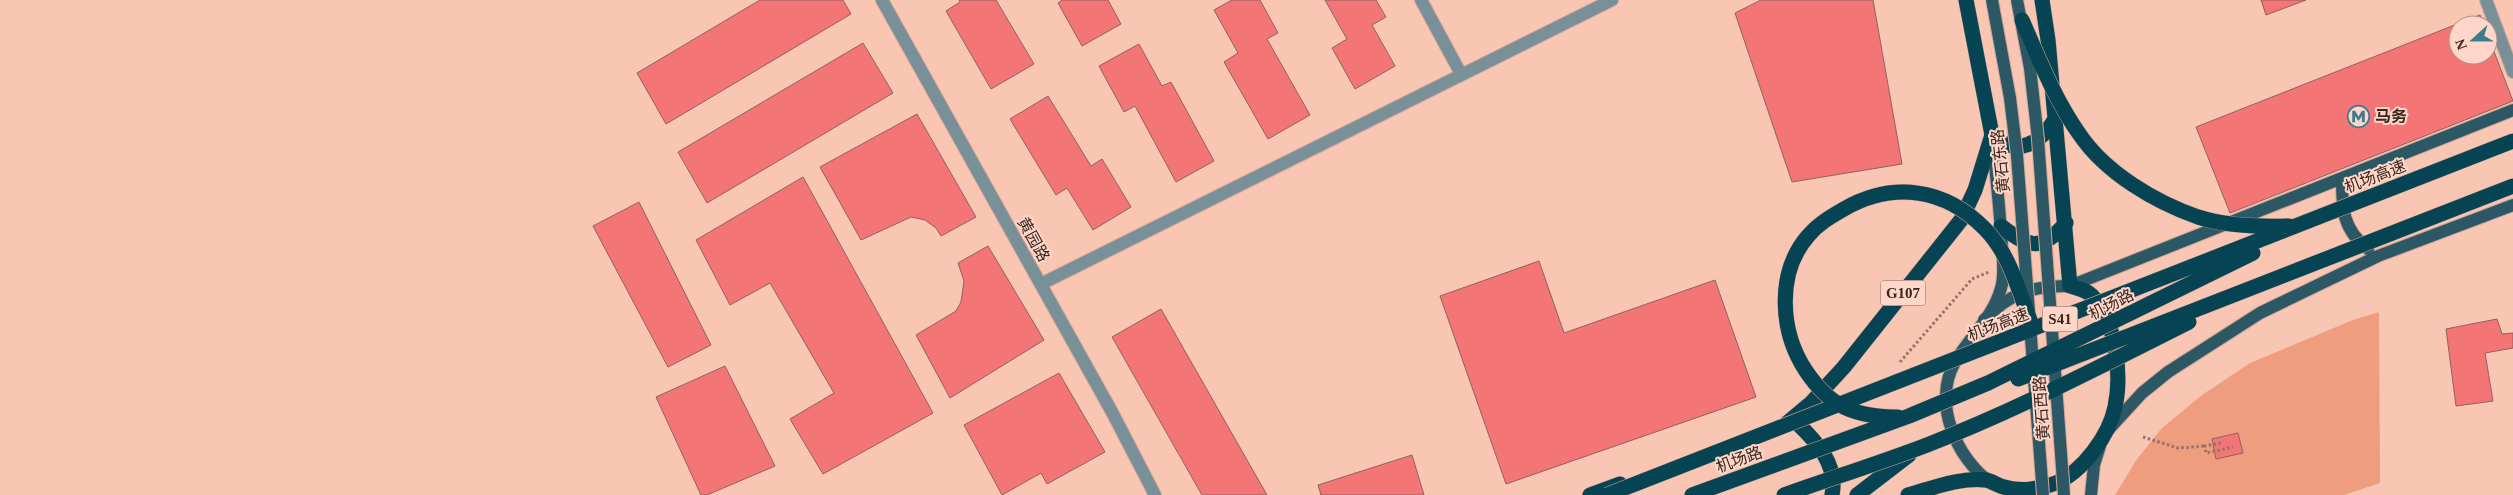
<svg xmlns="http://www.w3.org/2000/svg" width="2513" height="495" font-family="'Times New Roman','Noto Sans SC',serif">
  <rect width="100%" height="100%" fill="#f9c6b4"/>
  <path fill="#ee9d7f" d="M2379,312L2380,483L2344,495H2115L2137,459L2162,428L2202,395L2250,363L2353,320Z"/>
  <path fill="#f37576" stroke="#916160" d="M760,0H843L851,14L666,124L637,73Z
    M959,0H996L1034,64L991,89L946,11L960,2Z
    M1062,0H1108L1121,24L1082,46L1058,3Z
    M1232,0H1260L1278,33L1267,39L1310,115L1268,139L1224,62L1238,53L1214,10Z
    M1325,0H1376L1386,17L1372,25L1395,66L1355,89L1332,48L1347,39Z
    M1761,0H1873L1902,164L1792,182L1735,13Z
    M2261,0H2306L2266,15Z
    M2480,15L2484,25H2458V55H2488V36L2513,101L2230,213L2196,127Z
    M863,43L893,93L707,203L678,152Z
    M1139,44L1162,86L1171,82L1214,161L1176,182L1135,106L1124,112L1099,66Z
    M1048,96L1091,166L1102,159L1131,207L1093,230L1067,188L1056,195L1010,119Z
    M917,114L976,217L941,236L936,228L925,220L911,217L861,240L820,167Z
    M803,177L933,413L823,474L790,419L834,393L770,283L730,305L696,240Z
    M639,202L711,345L668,367L593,226Z
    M988,246L1044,340L950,398L916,335L956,311L961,302L964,281L958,263Z
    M1539,261L1564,333L1715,280L1756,397L1506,484L1440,296Z
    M1161,309L1267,495H1202L1112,337Z
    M2497,319L2502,334L2513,333V348L2485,353L2493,401L2456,406L2446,329Z
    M725,366L775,466L707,495H701L656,397Z
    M1059,373L1105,452L1047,484L1041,473L1002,495L964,425Z
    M2238,433L2243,453L2216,459L2212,439Z
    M1412,455L1424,495H1321L1318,485Z"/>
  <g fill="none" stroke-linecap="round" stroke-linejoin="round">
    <defs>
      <path id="minor" d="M882,0L1112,412L1155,495
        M1421,0L1461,74
        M2486,0L2513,72
        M1041,284L1612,0"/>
      <path id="major" d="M2342,178C2342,208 2342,229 2368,249
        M1984,320C2011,292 2032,286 2070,286L2513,110
        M2109,429L2142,393L2168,372L2260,313L2378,256L2513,205
        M1991,483C1956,458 1932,403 1955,362C1969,338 1994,316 2001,288C2005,275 2003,260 2002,247C2000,210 1996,174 1992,137
        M2091,495L2094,465L2100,446"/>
      <path id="highway" d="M1992,135C2017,158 2042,143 2056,117
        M2001,226C2029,248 2041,252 2066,223
        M1787,423L1811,403L1844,367L1961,220L1975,190L1992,135L1966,0
        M1797,423C1817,442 1838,465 1832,495
        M1590,495L1620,484
        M1857,495L1909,455
        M1908,495C1933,488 1960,477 1986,480C1992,481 1998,486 2004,487C2020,492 2040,489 2056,483C2083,471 2109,436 2115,407C2122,375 2116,323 2094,298C2088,290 2079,289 2070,286L2048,40L2042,0"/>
    </defs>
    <use href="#minor" stroke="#d3a696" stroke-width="14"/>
    <use href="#major" stroke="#d3a696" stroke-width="14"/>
    <use href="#highway" stroke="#d3a696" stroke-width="16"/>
    <path stroke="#957367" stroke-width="3" stroke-dasharray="2.5 2.5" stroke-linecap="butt" d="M1900,362L1972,279L1989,272
      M2143,437L2178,448L2205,446
      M2221,443L2205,446L2206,453L2233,447"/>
    <use href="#minor" stroke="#799098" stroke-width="12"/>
    <use href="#major" stroke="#2c5866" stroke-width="12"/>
    <use href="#highway" stroke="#064454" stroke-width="15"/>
    <defs>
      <path id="major-bridge" d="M1992,0L2010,98L2017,155L2043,495
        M2017,0L2030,68L2038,139L2064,495"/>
      <path id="highway-bridge" d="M2022,20C2039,59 2055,100 2080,135C2106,173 2155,202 2198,217C2226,226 2259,227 2289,226
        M2018,379L2513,186
        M1898,417C1855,417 1830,407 1806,371C1780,332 1776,273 1808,236C1818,224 1830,217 1844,209C1893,181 1945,188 1985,229C2009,253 2018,289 2030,320
        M1607,495L2513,141
        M1692,495L1909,416L1988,383L2253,253
        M1784,495C1832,478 1880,463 1927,445C2017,410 2103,365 2189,322"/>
    </defs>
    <use href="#major-bridge" stroke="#d3a696" stroke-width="14" stroke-linecap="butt"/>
    <use href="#highway-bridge" stroke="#d3a696" stroke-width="16" stroke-linecap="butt"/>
    <use href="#major-bridge" stroke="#2c5866" stroke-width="12"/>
    <use href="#highway-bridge" stroke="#064454" stroke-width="15"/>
  </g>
  <defs>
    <symbol id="metro-ring" viewBox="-11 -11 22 22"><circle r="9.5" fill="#ffd6c7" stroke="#3c7c90" stroke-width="1.5"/><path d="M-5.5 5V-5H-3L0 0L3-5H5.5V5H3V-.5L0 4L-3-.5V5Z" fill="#3c7c90"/></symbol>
  </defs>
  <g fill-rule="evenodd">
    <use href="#metro-ring" x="2346" y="104" width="25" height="25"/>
  </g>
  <g text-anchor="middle" stroke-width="4" stroke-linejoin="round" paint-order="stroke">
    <g fill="#ffd6c7" stroke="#755c52" stroke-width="1">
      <rect x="1880.5" y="280.5" width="45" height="25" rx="4"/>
      <rect x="2042.5" y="306.5" width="35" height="25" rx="4"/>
    </g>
    <g font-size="15" font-weight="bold" fill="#3a2720">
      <text x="1903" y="298">G107</text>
      <text x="2060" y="324">S41</text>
    </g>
    <g font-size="16" font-weight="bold" fill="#3a2720" stroke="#ffd6c7" text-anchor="start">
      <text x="2375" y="122">马务</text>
    </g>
    <g font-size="16" fill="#3a2720" stroke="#ffd6c7">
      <text transform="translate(2000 161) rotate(-96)" y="6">黄石东路</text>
      <text transform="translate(2375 176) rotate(-21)" y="6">机场高速</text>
      <text transform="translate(1034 239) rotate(61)" y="6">黄园路</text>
      <text transform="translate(2111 304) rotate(-27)" y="6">机场路</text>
      <text transform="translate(1998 324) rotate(-21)" y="6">机场高速</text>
      <text transform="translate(2041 408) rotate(-94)" y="6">黄石西路</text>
      <text transform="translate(1739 459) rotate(-20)" y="6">机场路</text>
    </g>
  </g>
  <g transform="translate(2473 40) rotate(249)"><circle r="24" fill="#ffd6c7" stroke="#b09084"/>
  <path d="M0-4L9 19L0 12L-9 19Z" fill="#3c7c90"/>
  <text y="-8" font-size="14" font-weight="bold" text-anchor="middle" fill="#3a2720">N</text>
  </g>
</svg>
